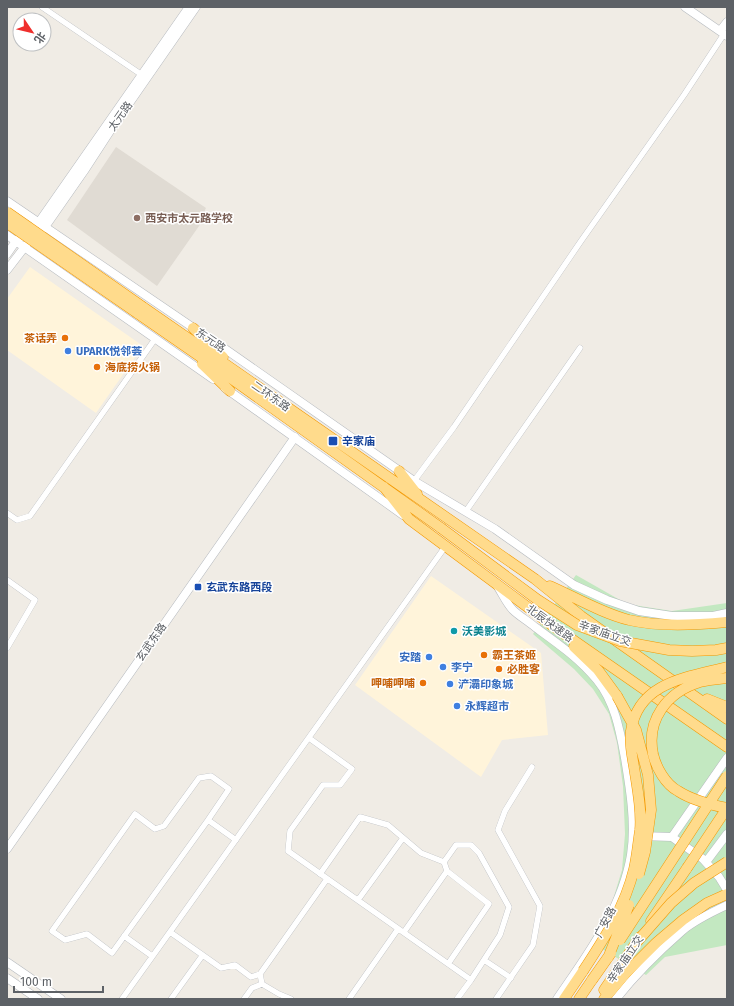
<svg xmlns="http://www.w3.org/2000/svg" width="734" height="1006" font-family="'Fira Sans','Noto Sans SC',sans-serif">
  <rect width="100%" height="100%" fill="#f0ece5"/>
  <path fill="#fff4da" d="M30,267L143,346L96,413L7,350V299Z
    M431,576L541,653L548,735L502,740L481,777L355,685Z"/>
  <path fill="#e0dbd3" d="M116,147L206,208L205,210L206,216L157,286L67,220Z"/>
  <path fill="#c3e8c1" d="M576,575L627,604L672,611L727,603V945L665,957L646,975L590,942L611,906L622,870L625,834L623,786L617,743L609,714L593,689L574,669L533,634Z"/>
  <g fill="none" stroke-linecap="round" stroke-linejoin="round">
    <defs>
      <path id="street" d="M42,7L142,75
        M414,481L454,427L581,241L684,95L724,34
        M466,511L580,348
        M7,513L17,520L30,516L155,339
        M7,580L35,600L7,648
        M309,738L352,769L340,785H323L290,831L288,851L471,980L457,999
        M208,820L112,953L87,934L65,940L52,931L135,814L155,829L164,826L199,778L211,776L229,789L208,820L236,840
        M444,862L456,845H471L479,853L509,907L500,935L471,980
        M320,874L360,817L388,825L421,853L444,862L447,871L489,904L448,964
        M358,900L403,838
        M170,932L221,968L235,965L251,977L260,974L262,984L279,994L291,999
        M404,932L447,871
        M124,936L152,956
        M484,960L511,978
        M260,974L327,879
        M122,999L445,547
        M171,999L202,956
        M244,999L252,988L262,984
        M349,999L398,929
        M496,999L533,945L540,906L498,830L505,811L532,767"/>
      <path id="secondary" d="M685,7L727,36
        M720,31L727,22
        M7,201L198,331
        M35,225L39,222L189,7
        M42,230L45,227L84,171L110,131L196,7
        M7,235L213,379
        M7,254L16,241L20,238
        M7,270L27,244
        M208,337L414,481L495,529L574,585L607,600L639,611L672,616H713L727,613
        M225,388L403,515
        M498,587C503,595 507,604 513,610C519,616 528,621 535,627C557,643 579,658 597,680C615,702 620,731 625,758C630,788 636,824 631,855C622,909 587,955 557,999
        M641,836L672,837L703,859L719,877L727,890
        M672,837L727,758
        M7,849L295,437
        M706,862L727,834
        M7,962L61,999
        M7,978L38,999
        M616,999C635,975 658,952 682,931C695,920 712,912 727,905"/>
      <path id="highway" d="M143,307L535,579L581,616L727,719
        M137,313L215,367L441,528
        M193,328L223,357
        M202,364L230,391
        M399,471L417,494
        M384,487L409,519L417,525L553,626L727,747
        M550,586C575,597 601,613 629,620C660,627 695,625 727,622
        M574,647L598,670L617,696
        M707,699L727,707
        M651,921L687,868
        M604,990L640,937
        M564,999L583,971
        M579,999L592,980
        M604,999L626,973L656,943L683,920L707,903L727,894"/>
    </defs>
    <use href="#street" stroke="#b5b8bc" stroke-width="6"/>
    <use href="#secondary" stroke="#b6babf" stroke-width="9"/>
    <use href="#highway" stroke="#f49900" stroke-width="11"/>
    <use href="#street" stroke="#fff" stroke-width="5.5"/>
    <use href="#secondary" stroke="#fff" stroke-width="8"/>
    <use href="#highway" stroke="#ffdb8c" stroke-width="10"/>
    <defs>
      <path id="highway-bridge" d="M7,212L143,307
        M7,223L137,313
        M441,528L538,600L577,625L620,641L669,650L692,651L716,650L727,648
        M727,678C718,679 708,680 700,682C667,692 646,720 653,754C656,767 665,784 678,791C692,800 711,805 727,808
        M617,696L636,730L648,775L651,810L645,852L639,874
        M687,868L727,808
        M620,940L727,776
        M635,944L671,903L694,883L727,862
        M608,958L629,905
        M583,971C604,939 625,907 634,869C637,856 638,843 640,830C642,809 637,787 634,767C632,755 629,742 631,731C638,682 688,677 727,667
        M592,980L611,953"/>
    </defs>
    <use href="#highway-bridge" stroke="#f49900" stroke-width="11" stroke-linecap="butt"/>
    <use href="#highway-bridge" stroke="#ffdb8c" stroke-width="10"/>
  </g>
  <circle fill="#8d6e63" stroke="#fff" stroke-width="1.5" cx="137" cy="218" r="4"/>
  <g fill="#e8710a" stroke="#fff" stroke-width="1.5">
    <circle cx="65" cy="338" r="4"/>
    <circle cx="97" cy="367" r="4"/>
    <circle cx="484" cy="655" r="4"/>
    <circle cx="499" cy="669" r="4"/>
    <circle cx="423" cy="683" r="4"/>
  </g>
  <g fill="#3f7fe0" stroke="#fff" stroke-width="1.5">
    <circle cx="68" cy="351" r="4"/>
    <circle cx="429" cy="657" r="4"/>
    <circle cx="443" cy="667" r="4"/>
    <circle cx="450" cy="684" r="4"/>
    <circle cx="457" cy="706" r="4"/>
  </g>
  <g fill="#1a4fb4" stroke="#fff" stroke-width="1.5">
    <rect x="328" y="436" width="10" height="10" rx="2"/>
    <rect x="194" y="583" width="8" height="8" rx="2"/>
  </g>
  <circle fill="#0f9aa8" stroke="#fff" stroke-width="1.5" cx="454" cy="631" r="4"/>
  <g text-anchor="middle" stroke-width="3" stroke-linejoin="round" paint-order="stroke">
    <g font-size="11" fill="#5d6166" stroke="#fff">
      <text transform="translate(120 116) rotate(-55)" y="4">太元路</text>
      <text transform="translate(211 340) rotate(34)" y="4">东元路</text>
      <text transform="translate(271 396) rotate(35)" y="4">二环东路</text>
      <text transform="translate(550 623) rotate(36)" y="4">北辰快速路</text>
      <text transform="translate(605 633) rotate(19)" y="4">辛家庙立交</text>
      <text transform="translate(151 642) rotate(-55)" y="4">玄武东路</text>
      <text transform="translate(605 922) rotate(-62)" y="4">广安路</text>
      <text transform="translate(625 959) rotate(-56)" y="4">辛家庙立交</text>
    </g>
    <g font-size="11" font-weight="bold" fill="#785e54" stroke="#fff" text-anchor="start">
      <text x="145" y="222">西安市太元路学校</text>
    </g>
    <g font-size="11" font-weight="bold" fill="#c56008" stroke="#fff" text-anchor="start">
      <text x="57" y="342" text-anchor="end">茶话弄</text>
      <text x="105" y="371">海底捞火锅</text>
      <text x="492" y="659">霸王茶姬</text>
      <text x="507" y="673">必胜客</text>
      <text x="415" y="687" text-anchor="end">呷哺呷哺</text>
    </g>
    <g font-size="11" font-weight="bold" fill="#366cbe" stroke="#fff" text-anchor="start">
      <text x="76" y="355">UPARK悦邻荟</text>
      <text x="421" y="661" text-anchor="end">安踏</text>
      <text x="451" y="671">李宁</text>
      <text x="458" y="688">浐灞印象城</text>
      <text x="465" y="710">永辉超市</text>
    </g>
    <g font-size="11" font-weight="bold" fill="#164399" stroke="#fff" text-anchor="start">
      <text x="342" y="445">辛家庙</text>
      <text x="206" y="591">玄武东路西段</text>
    </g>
    <g font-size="11" font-weight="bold" fill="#0d838f" stroke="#fff" text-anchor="start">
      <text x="462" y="635">沃美影城</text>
    </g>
  </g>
  <rect width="734" height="1006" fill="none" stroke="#5d6166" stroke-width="16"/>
  <g transform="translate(32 32) rotate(125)"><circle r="19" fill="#ffffff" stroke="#bec0c2"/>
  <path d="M0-3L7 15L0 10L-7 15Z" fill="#ef2f2c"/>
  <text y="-6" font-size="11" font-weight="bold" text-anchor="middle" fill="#5d6166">北</text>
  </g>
  <path d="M14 986v6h89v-6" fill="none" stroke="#5d6166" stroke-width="2"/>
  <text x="20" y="986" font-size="12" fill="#5d6166" stroke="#ffffff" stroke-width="3" paint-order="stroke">100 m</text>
</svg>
